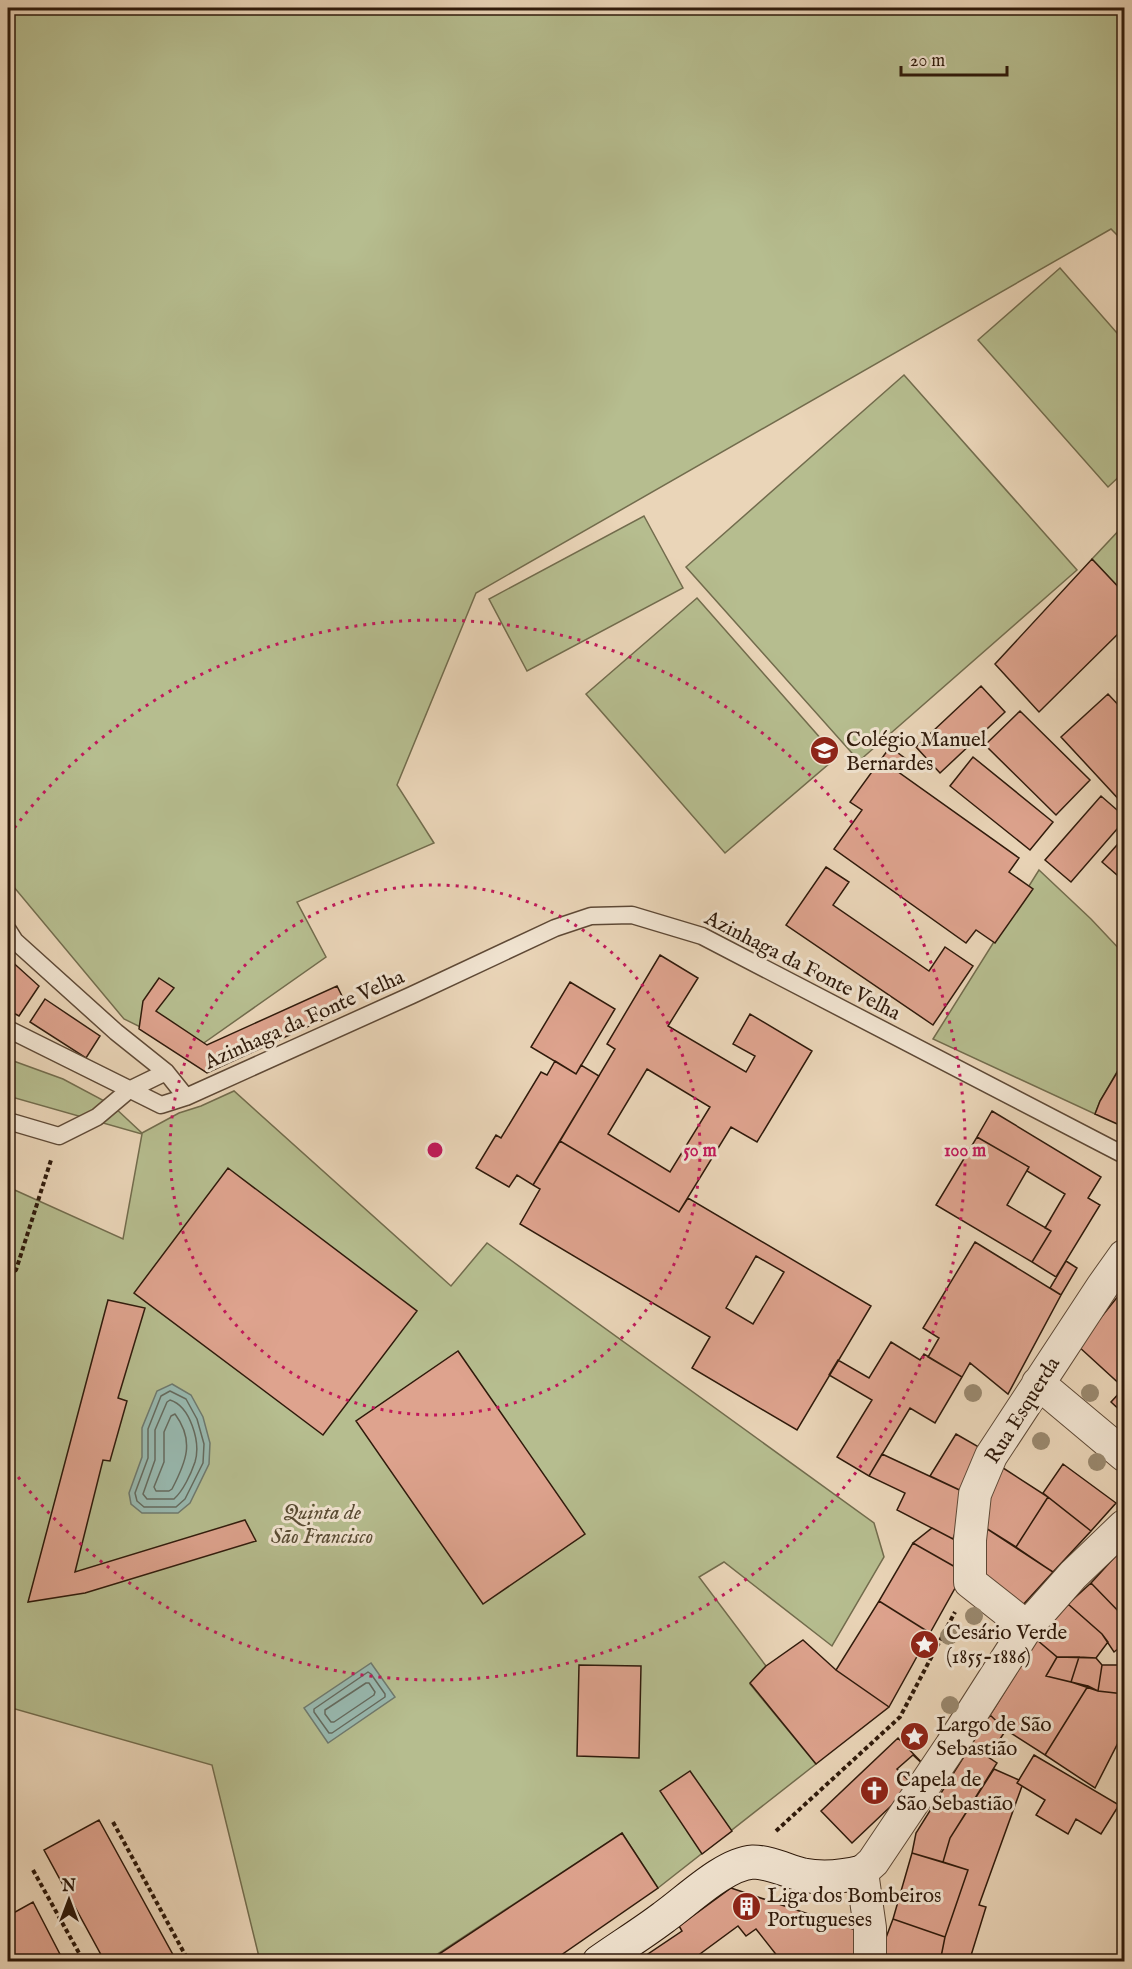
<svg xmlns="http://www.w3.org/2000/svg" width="1132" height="1969" font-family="'IM FELL English',serif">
  <rect width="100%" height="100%" fill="#ead5b8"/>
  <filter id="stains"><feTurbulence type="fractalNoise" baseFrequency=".00333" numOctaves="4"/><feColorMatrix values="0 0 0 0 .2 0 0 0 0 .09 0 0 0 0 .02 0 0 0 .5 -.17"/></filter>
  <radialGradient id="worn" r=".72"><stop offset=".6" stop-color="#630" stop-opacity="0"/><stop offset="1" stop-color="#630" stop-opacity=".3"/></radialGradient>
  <path fill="#b6bd8f" stroke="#726c4d" stroke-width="1.5" d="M8,8H1124V242L1111,229L476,593L397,785L434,843L297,902L326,957L191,1052L124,1019L8,880Z
    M1060,268L1124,341V472L1108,487L978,340Z
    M904,375L1077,570L859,761L686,567Z
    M644,516L683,588L527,671L489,599Z
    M1124,525V593L1092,559Z
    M697,598L837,757L725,853L586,694Z
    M1039,870L1091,919L1124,954V1060L1100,1101L1095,1114L933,1039Z
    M8,1059L63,1079L112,1105L142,1133L179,1113L201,1106L234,1091L451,1286L487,1243L874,1523L884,1557L832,1646L724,1562L699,1577L766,1666L750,1684L816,1764L658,1888L622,1833L427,1961H260L212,1765L8,1707V1187L123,1239L142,1134L8,1096Z"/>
  <path fill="#98b9b0" stroke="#6e796e" stroke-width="1.5" d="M172,1384L191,1395L203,1417L210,1443L209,1464L190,1503L178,1513H142L131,1504L129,1493L142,1457V1428L157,1391Z
    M371,1663L395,1697L328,1743L304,1708Z"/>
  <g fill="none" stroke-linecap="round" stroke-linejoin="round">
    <path stroke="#646a5e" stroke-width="1.5" d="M170,1391L186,1399L197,1419L204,1444L203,1463L185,1499L176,1507H144L137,1501L135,1493L148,1458V1429L161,1396Z
      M170,1400C190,1406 201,1442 195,1462C191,1474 183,1491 174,1499H147L143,1494L155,1460V1430L167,1402Z
      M175,1414C195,1441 186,1462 172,1489L169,1491H156L154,1487L164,1462V1432L171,1416Z
      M368,1672L371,1674L385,1694V1697L332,1733H329L314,1712V1709Z
      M366,1683H369L375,1692L374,1695L334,1722H331L325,1714V1710Z"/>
  </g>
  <path fill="#dea38e" stroke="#2f1a0b" stroke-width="1.5" fill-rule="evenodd" d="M1092,559L1124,593V628L1039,712L995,664Z
    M981,686L1005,712L940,773L916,747Z
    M1108,694L1124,711V805L1061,737Z
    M1020,711L1090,780L1056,815L985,745Z
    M890,747L906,759L897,771L1019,858L1009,872L1033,889L995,943L976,930L966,943L834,849L862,810L850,802Z
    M973,757L1053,822L1030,850L950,786Z
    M1101,796L1124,816V821L1071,882L1045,860Z
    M1124,837V881L1102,862Z
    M826,867L849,882L833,905L929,971L945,947L973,966L933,1025L786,925Z
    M660,955L698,978L668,1026L746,1072L755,1056L733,1044L750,1014L812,1051L757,1142L731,1127L679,1212L560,1141L615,1049L607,1044ZM647,1069L710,1107L670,1172L608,1134Z
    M8,958L39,986L19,1016L8,1010Z
    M159,978L174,988L156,1011L207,1045L337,986L348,1008L207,1073L139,1029L143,1001Z
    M570,982L615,1009L576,1074L531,1047Z
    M45,999L100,1036L86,1058L30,1022Z
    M555,1061L576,1074L581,1065L599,1076L533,1185L517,1175L509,1187L476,1168L496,1135L501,1138L541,1072L547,1075Z
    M1119,1069L1124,1072V1127L1095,1114L1100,1101Z
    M992,1111L1101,1177L1088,1198L1100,1205L1056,1277L1032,1262L1051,1231L1045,1228L1065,1194L1027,1171L1029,1167L977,1137Z
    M977,1137L1029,1167L1007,1205L1051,1231L1032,1262L936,1205Z
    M560,1141L679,1212L688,1198L871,1306L797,1430L692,1368L710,1337L520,1224L540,1189L533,1185ZM756,1256L784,1272L753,1324L726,1308Z
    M228,1168L417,1311L323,1435L134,1293Z
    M975,1242L1061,1295L1008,1394L970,1363L962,1377L928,1357L939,1338L923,1328Z
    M1066,1261L1077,1268L1061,1295L1050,1288Z
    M1123,1290H1124V1388L1078,1346Z
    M108,1300L145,1308L118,1398L127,1401L110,1461L103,1460L75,1572L245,1520L256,1541L85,1593L28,1602Z
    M891,1342L920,1360L924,1354L962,1377L935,1423L910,1408L869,1476L837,1457L872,1400L829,1375L838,1360L869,1378Z
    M458,1351L585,1534L483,1604L356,1421Z
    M1124,1388V1414L1111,1402Z
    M956,1434L984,1450L968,1494L930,1476Z
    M882,1454L968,1494L953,1539L897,1510L905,1493L869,1476Z
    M997,1464L1048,1497L1016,1547L978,1523Z
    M1063,1464L1116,1503L1091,1531L1043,1493Z
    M1048,1497L1091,1531L1053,1572L1016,1547Z
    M978,1523L1053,1572L1021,1607L979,1573Z
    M932,1528L953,1539L963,1541L964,1572L913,1543Z
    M913,1543L964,1572L930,1633L879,1601Z
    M1124,1547V1617L1091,1583Z
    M1091,1583L1124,1617V1644L1114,1652L1102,1634L1068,1604Z
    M879,1601L930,1633L889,1707L836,1670Z
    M1068,1604L1102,1634L1108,1642L1096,1658L1057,1657L1037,1640Z
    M803,1640L836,1670L889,1707L816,1764L750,1683L766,1666Z
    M1037,1640L1057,1657L1046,1676L1088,1686L1045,1755L1006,1730L990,1715Z
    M1057,1657H1079L1071,1682L1046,1676Z
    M1079,1657L1096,1658L1102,1665L1098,1691L1071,1682Z
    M579,1665L641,1666L639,1758L577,1756Z
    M1102,1665H1124V1694L1098,1691Z
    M1088,1686L1098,1691L1124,1694V1731L1095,1788L1045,1755Z
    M990,1715L1006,1730L988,1757L997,1763L950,1838L943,1862L912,1853L916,1833Z
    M898,1738L929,1770L852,1843L821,1811Z
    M913,1755L929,1770L913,1785L897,1769Z
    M1034,1755L1119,1805L1101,1834L1076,1819L1068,1834L1036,1815L1045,1800L1017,1783Z
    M994,1769L1019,1780L1017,1783L1022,1786L979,1905L986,1907L969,1962H940L945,1937L968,1870L943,1862L950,1838Z
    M690,1771L732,1831L702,1854L660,1791Z
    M99,1820L177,1962H105L44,1850Z
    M622,1833L658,1888L551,1962H427Z
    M912,1853L968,1870L945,1937L893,1919Z
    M731,1888L859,1931L861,1962H782L756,1929L746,1936L738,1926L689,1962H653L648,1954L682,1931L679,1926Z
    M33,1902L64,1962H8V1916Z
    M893,1919L945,1937L940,1962H881L884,1943Z"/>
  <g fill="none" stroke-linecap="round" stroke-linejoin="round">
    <defs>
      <path id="lane" d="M8,930L15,941L116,1032L166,1072L186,1097
        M8,1029L161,1105L186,1097L412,995L555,928L591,916L632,915L702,936L1124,1155
        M8,1121L59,1136L97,1117L129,1090L166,1072"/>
      <path id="street" d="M1038,1383L1124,1455
        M1027,1627L970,1582V1540L975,1494L991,1456L1102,1287L1124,1256
        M870,1962V1928L862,1872L873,1862L951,1746L1027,1627L1073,1575L1124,1526"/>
      <path id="secondary" d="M599,1962C620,1947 643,1933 664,1917C688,1900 724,1864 753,1862C770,1862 787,1871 803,1875C824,1879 842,1877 862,1872"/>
    </defs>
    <use href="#lane" stroke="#5e4936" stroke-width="19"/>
    <use href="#street" stroke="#5e4936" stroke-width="34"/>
    <use href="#secondary" stroke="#2f1a0b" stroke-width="35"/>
    <path stroke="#2f1a0b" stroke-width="4" stroke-dasharray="4.5 3" stroke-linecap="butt" d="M8,1275L16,1270L51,1160
      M113,1822L189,1962
      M776,1831L900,1717L955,1612
      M33,1870L84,1962"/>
    <use href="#lane" stroke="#f1e4d1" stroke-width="16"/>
    <use href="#street" stroke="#f1e4d1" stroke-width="32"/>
    <use href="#secondary" stroke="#f1e4d1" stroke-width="33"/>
  </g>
  <g fill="#9a896f">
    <circle cx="973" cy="1393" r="9"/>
    <circle cx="1090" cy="1393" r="9"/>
    <circle cx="1041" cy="1441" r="9"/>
    <circle cx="1097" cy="1462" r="9"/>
    <circle cx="974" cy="1616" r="9"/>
    <circle cx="949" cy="1636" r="9"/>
    <circle cx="950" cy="1705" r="9"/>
  </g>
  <g fill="none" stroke="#c2185b" stroke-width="3" stroke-dasharray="3 6">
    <circle cx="435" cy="1150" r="265"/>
    <path d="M9 835A530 530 0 1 1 9 1465"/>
  </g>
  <defs>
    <symbol id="school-disc" viewBox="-11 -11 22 22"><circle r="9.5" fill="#8f2418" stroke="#f1e4d1"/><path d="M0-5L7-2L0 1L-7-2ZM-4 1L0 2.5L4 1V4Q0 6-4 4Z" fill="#fff"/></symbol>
    <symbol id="sight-disc" viewBox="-11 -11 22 22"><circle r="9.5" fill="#8f2418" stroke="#f1e4d1"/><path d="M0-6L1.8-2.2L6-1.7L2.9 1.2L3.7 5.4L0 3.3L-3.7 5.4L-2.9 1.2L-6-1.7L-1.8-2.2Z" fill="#fff"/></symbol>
    <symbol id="church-disc" viewBox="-11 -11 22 22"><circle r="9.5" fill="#8f2418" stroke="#f1e4d1"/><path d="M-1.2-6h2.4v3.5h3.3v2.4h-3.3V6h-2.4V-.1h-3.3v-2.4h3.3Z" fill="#fff"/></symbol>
    <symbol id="building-disc" viewBox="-11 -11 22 22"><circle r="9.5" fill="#8f2418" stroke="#f1e4d1"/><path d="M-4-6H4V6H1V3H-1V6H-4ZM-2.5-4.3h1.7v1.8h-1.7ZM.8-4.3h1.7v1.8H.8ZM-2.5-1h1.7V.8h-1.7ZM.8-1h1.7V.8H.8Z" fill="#fff"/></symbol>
  </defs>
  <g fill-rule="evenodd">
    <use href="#school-disc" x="808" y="734" width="33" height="33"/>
    <use href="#sight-disc" x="908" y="1628" width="33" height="33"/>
    <use href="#sight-disc" x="898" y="1720" width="33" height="33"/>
    <use href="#church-disc" x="858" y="1774" width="33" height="33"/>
    <use href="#building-disc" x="730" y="1890" width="33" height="33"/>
  </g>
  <g text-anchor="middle" stroke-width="6" stroke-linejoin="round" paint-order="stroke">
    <g font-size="21" fill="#2f1a0b" stroke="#f1e4d1" text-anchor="start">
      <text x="846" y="746">Colégio Manuel<tspan x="846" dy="24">Bernardes</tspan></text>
      <text x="946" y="1639">Cesário Verde<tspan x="946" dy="24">(1855-1886)</tspan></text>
      <text x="936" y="1731">Largo de São<tspan x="936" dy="24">Sebastião</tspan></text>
      <text x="896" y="1786">Capela de<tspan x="896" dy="24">São Sebastião</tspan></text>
      <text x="767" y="1902">Liga dos Bombeiros<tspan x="767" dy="24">Portugueses</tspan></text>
    </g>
    <g font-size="21" fill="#2f1a0b" stroke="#f1e4d1">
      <text transform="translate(803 965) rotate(27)" y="7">Azinhaga da Fonte Velha</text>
      <text transform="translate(304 1019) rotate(-24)" y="7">Azinhaga da Fonte Velha</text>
      <text transform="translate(1022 1410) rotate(-58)" y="7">Rua Esquerda</text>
    </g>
    <g font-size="21" font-style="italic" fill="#584b33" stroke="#f1e4d1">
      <text x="322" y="1519">Quinta de<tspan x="322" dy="24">São Francisco</tspan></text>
    </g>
  </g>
  <circle cx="435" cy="1150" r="9" fill="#c2185b" stroke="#f1e4d1" stroke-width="3"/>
  <g font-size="18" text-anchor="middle" font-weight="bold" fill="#c2185b" stroke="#f1e4d1" stroke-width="6" stroke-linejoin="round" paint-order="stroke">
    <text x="700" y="1156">50 m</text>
    <text x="965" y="1156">100 m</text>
  </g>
  <rect width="1132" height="1969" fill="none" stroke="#ead5b8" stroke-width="30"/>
  <rect x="9" y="9" width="1114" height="1951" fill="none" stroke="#2f1a0b" stroke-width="3"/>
  <rect x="15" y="15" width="1102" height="1939" fill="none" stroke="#2f1a0b" stroke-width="1.5"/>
  <g transform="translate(69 1900)" stroke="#f1e4d1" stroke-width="4.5" paint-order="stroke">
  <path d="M0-4.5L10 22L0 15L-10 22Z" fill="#2f1a0b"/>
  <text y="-9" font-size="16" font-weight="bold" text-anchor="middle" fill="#2f1a0b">N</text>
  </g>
  <path d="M901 66v9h106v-9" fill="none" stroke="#2f1a0b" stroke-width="3"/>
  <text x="910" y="66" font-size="18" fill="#2f1a0b" stroke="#f1e4d1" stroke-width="4.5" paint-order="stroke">20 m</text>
  <rect width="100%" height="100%" filter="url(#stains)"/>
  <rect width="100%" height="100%" fill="url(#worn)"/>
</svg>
